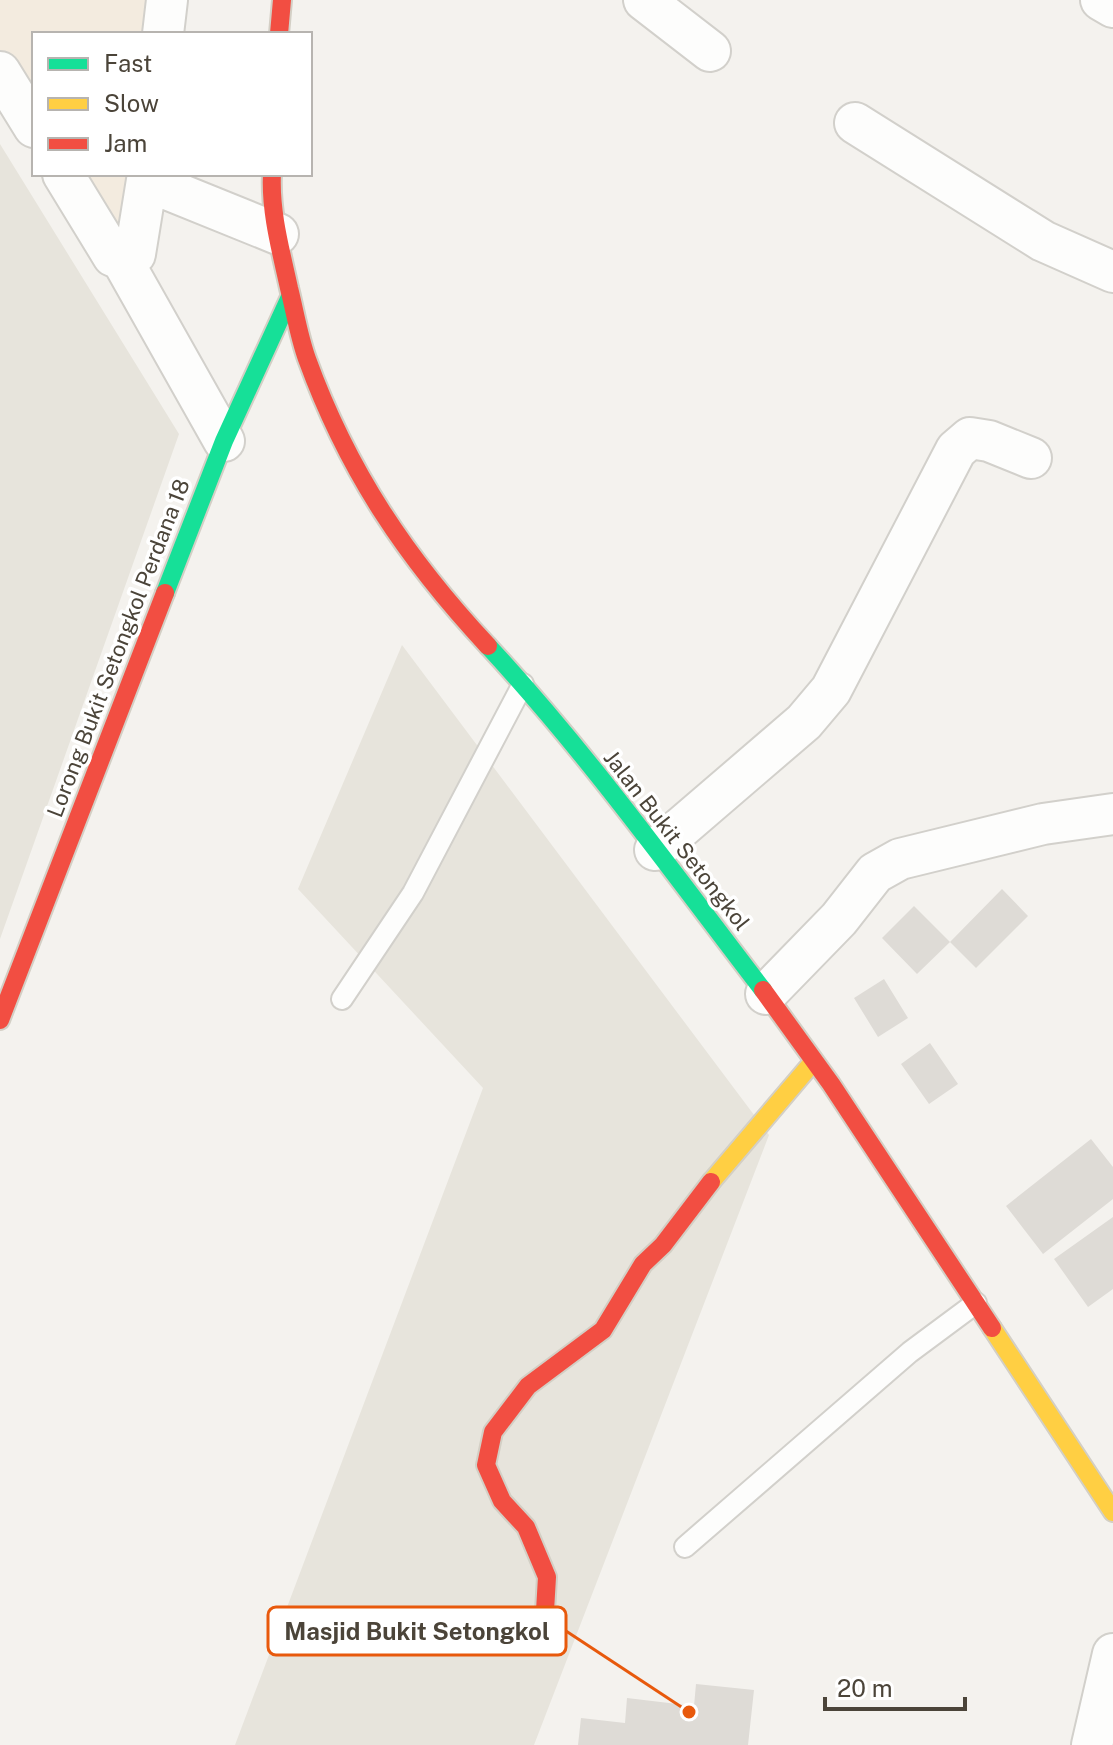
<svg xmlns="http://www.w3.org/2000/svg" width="1113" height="1745" font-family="'Public Sans',sans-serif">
  <rect width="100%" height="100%" fill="#f4f2ee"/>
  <path fill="#e7e4dc" d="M0,144L179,434L0,939Z
    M402,645L769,1135L534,1745H235L483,1088L298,889Z"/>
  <path fill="#f3ebdf" d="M0,0H167L163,34H34V140L0,86Z
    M55,174H148L140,247Z"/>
  <path fill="#dedbd6" d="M1002,889L1028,916L976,968L950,942Z
    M914,906L950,942L917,974L882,938Z
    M884,979L908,1018L878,1037L854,998Z
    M930,1043L958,1084L929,1104L901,1064Z
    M1091,1139L1113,1167V1199L1043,1254L1006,1206Z
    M1113,1217V1289L1088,1307L1054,1259Z
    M696,1684L754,1690L748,1745H578L581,1718L625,1723L627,1698L694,1706Z"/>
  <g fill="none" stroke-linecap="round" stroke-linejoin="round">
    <defs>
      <path id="lane" d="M342,999L413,893L523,684
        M685,1547L910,1352L976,1303"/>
      <path id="street" d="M644,0L710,51
        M1101,0L1113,7
        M163,34L167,0
        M0,72L34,127
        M855,123L1043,241L1113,272
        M63,174L113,256L122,260L135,254L148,174
        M147,181L278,234
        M122,260L224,441
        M655,850L804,722L831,690L956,450L970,438L989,441L1031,458
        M766,994L839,919L875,873L900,859L1043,824L1113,814
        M1092,1745L1113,1654"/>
      <path id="fast" d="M165,593L224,441L290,297
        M488,646C588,754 674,874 763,990"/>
      <path id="slow" d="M711,1182L813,1062
        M992,1328L1113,1512"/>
      <path id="jam" d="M279,34L282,0
        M272,174C270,212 281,251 289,288C295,312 299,337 307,359C348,472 407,559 488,646
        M763,990L831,1084L992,1328
        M0,1020L165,593
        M544,1628L547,1577L526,1527L502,1501L486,1465L493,1432L528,1386L603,1330L643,1264L663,1245L711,1182"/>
    </defs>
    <use href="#lane" stroke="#d2d0cb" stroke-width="24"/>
    <use href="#street" stroke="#d2d0cb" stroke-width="44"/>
    <use href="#fast" stroke="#d3cfc5" stroke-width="22"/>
    <use href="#slow" stroke="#d3cfc5" stroke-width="22"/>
    <use href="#jam" stroke="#d3cfc5" stroke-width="22"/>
    <use href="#lane" stroke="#fdfdfc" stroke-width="20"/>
    <use href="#street" stroke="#fdfdfc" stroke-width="40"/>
    <use href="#fast" stroke="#16e098" stroke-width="18"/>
    <use href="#slow" stroke="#ffcf43" stroke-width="18"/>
    <use href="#jam" stroke="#f24e42" stroke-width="18"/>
  </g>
  <g text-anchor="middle" stroke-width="7" stroke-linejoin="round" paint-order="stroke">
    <g font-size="22" fill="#4b4439" stroke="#fff">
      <text transform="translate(118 648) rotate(-69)" y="8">Lorong Bukit Setongkol Perdana 18</text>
      <text transform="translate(677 840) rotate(52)" y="8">Jalan Bukit Setongkol</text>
    </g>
  </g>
  <path fill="none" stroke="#e8590c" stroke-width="3" d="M689 1712L566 1631"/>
  <circle fill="#e8590c" stroke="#fff" stroke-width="3" cx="689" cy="1712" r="8"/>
  <rect fill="#fff" stroke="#e8590c" stroke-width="3" x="268" y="1607" width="298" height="48" rx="8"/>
  <g font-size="24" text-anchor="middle" font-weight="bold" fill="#4b4439">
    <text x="417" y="1640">Masjid Bukit Setongkol</text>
  </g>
  <rect x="32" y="32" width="280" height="144" fill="#ffffff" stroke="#b7b4b0" stroke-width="2"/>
  <rect x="48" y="58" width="40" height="12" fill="#16e098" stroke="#b7b4b0" stroke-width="2"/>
  <text x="104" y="72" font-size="24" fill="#4b4439">Fast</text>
  <rect x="48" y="98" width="40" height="12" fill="#ffcf43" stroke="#b7b4b0" stroke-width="2"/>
  <text x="104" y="112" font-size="24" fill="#4b4439">Slow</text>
  <rect x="48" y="138" width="40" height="12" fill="#f24e42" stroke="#b7b4b0" stroke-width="2"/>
  <text x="104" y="152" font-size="24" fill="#4b4439">Jam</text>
  <path d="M825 1697v12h140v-12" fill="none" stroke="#4b4439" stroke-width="4"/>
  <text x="837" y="1697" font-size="24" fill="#4b4439" stroke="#ffffff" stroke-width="6" paint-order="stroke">20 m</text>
</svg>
